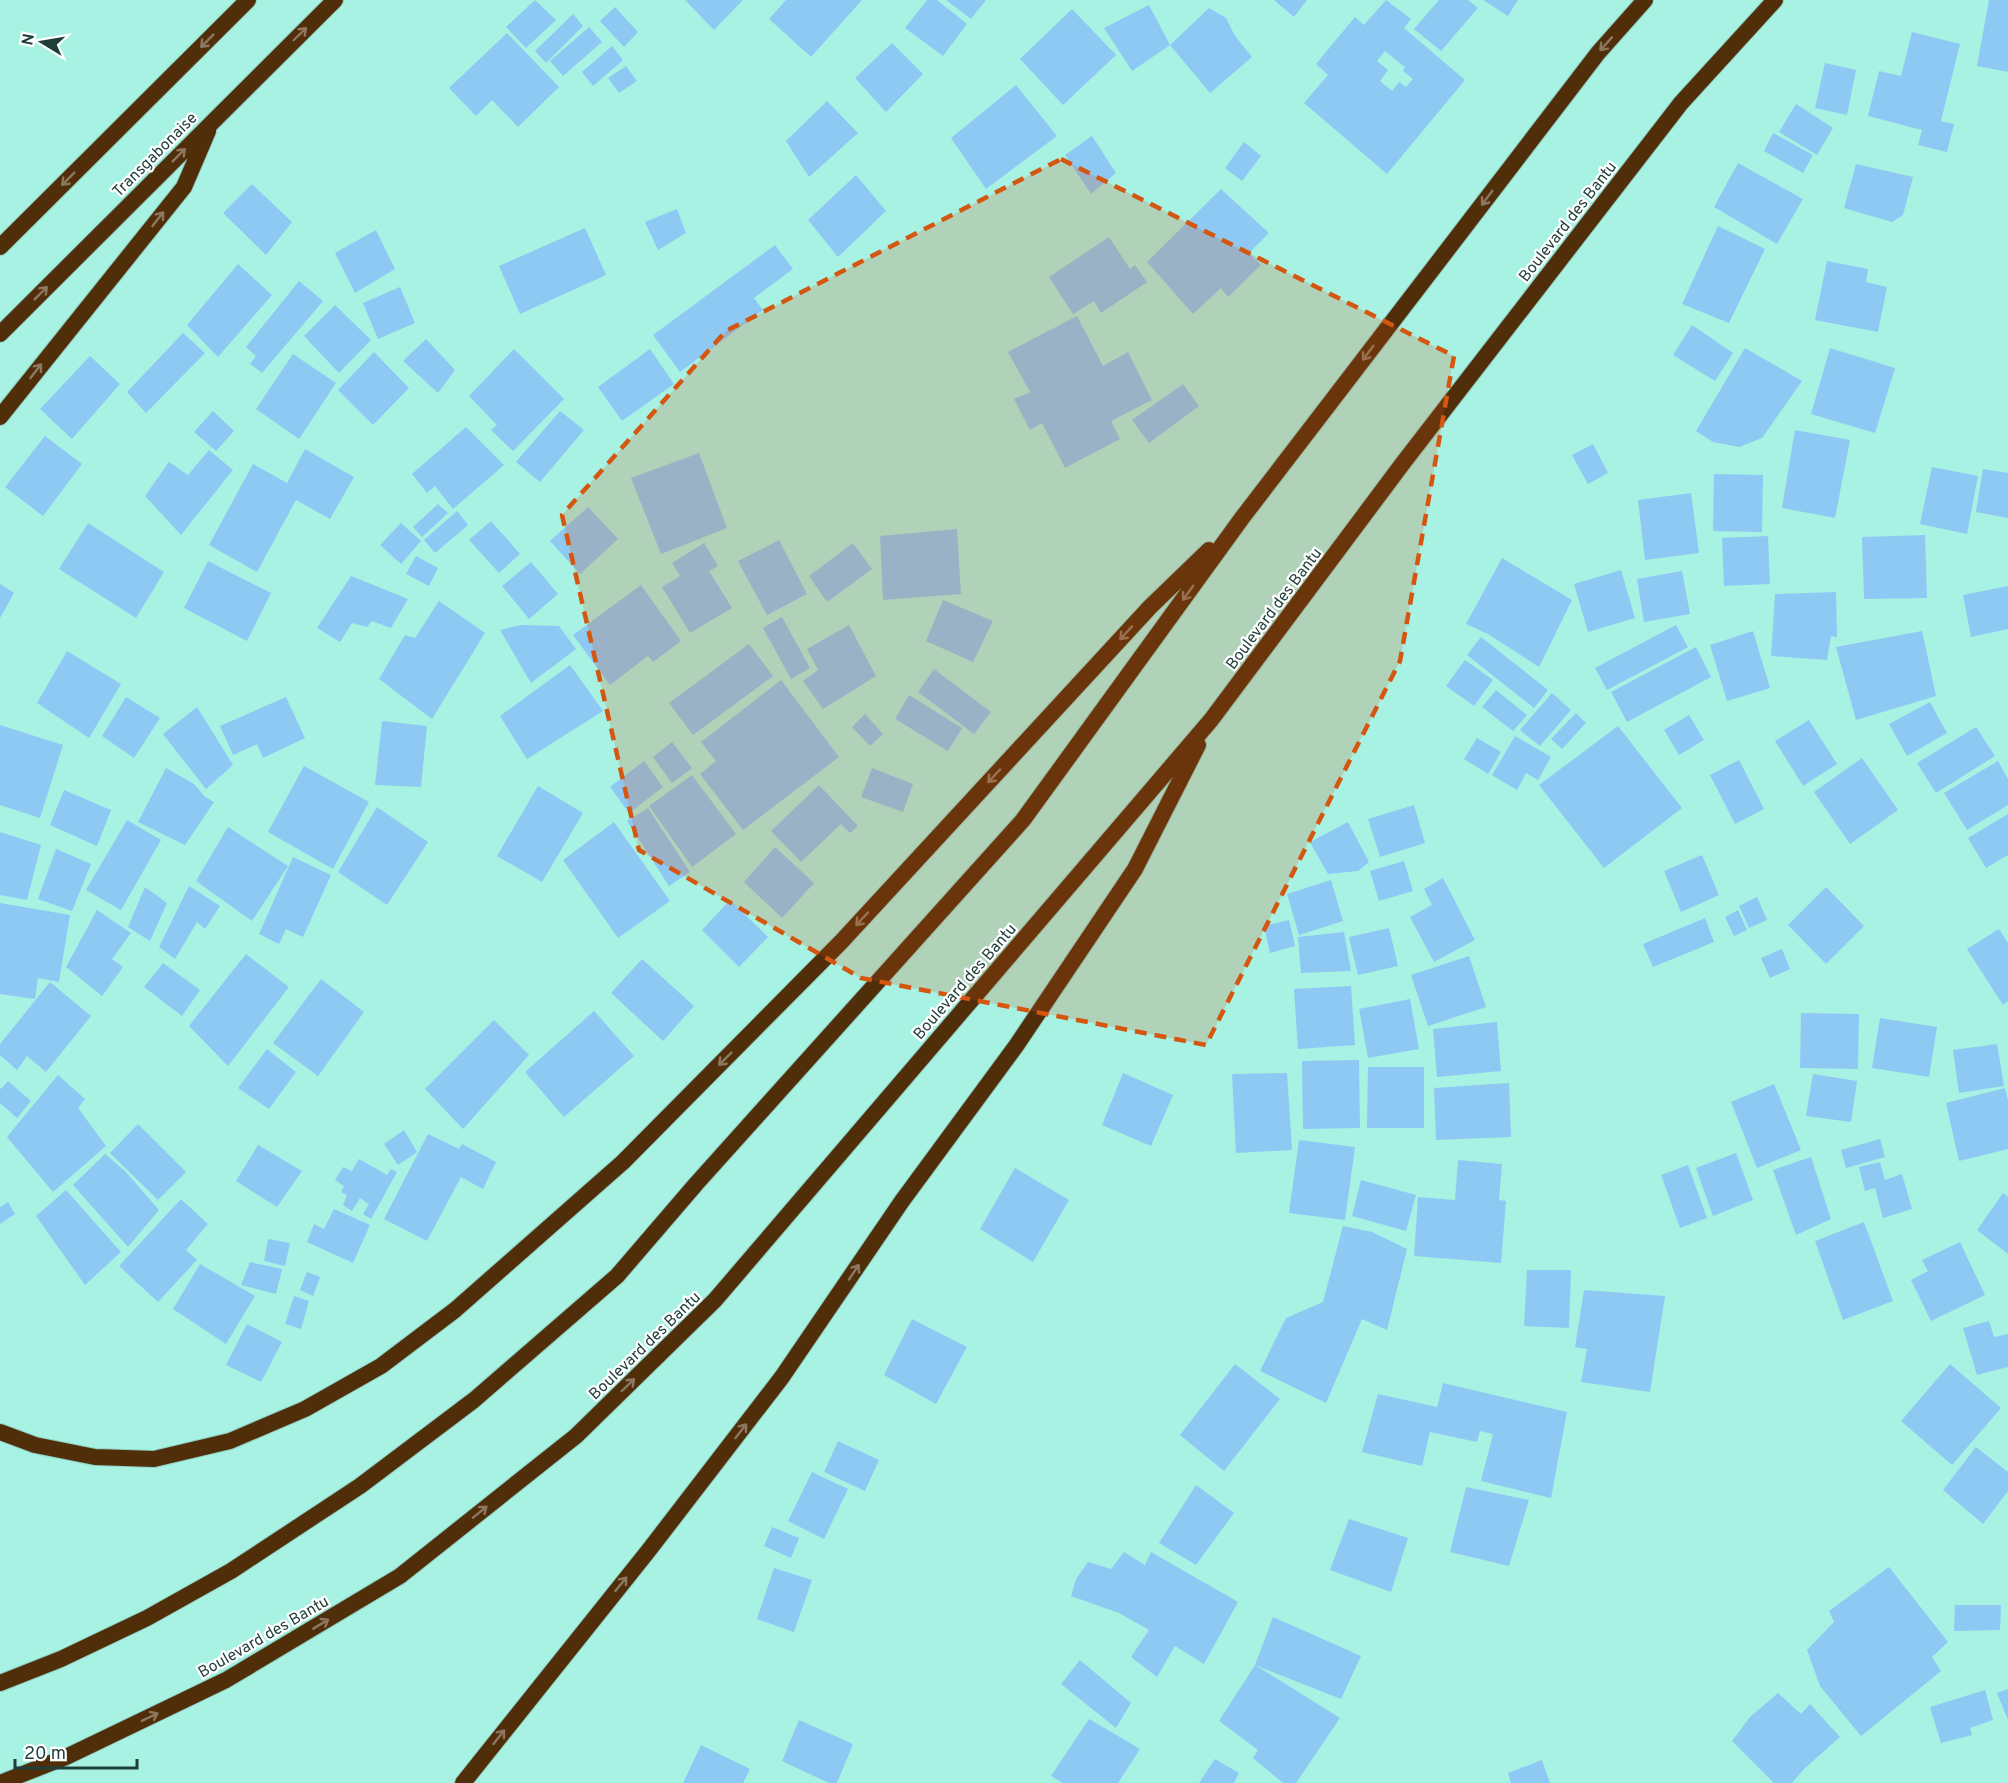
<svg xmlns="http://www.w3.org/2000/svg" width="2008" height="1783" font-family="Overpass,sans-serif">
  <rect width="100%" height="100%" fill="#a7f2e3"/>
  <path fill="#8ec9f4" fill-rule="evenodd" d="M535,0L556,20L526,48L506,27Z
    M685,0H743L714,30Z
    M786,0H862L811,57L769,19Z
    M927,0H937L967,24L943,56L905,28Z
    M946,0H986L971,19Z
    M1274,0H1307L1294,17Z
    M1386,0L1411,19L1404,28L1465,80L1387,174L1304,103L1328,75L1316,64L1355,17L1364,25ZM1385,51L1405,67L1403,71L1413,79L1406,87L1399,82L1392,91L1380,81L1388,70L1377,61Z
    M1439,0H1468L1478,8L1441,51L1414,29Z
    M1483,0H1518L1508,16Z
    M1989,0H2008V72L1977,66Z
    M1149,5L1170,45L1132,71L1104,28Z
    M615,7L638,32L624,47L600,21Z
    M1209,8L1226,18L1235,36L1252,57L1210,93L1170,45Z
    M1072,9L1116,55L1063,105L1020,59Z
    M573,14L583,26L546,63L535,51Z
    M589,27L602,42L563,76L550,61Z
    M1912,32L1960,44L1941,121L1954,124L1947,152L1918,145L1922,130L1868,116L1879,71L1901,76Z
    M507,33L559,87L518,127L492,100L476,116L449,88Z
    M892,43L923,74L886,112L855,78Z
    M612,46L623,60L593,86L582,72Z
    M1825,63L1856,70L1847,115L1815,108Z
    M626,66L637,81L619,93L608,78Z
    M1016,85L1057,136L986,189L951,138Z
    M827,101L858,133L809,177L786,141Z
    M1796,104L1833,128L1817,155L1779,132Z
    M1773,133L1813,155L1803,173L1764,151Z
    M1092,136L1116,173L1091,194L1065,155Z
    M1244,142L1261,156L1242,181L1225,168Z
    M1738,163L1803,199L1777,244L1714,207Z
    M1856,164L1913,177L1903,215L1892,222L1844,208Z
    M856,175L886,211L838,257L808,220Z
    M252,184L292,222L266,255L223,213Z
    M1221,189L1269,233L1249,253L1261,265L1228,297L1221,288L1193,314L1147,262Z
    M677,209L686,233L658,250L645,222Z
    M1718,226L1765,249L1729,323L1682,304Z
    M585,228L606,275L520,314L499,266Z
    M376,230L395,269L355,293L335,253Z
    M1109,237L1130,269L1135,265L1147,282L1101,313L1094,301L1073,314L1049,277Z
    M775,245L793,269L754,298L763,310L680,372L653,335Z
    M1827,261L1868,269L1866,282L1887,287L1878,332L1815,320Z
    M238,264L272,295L218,357L187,325Z
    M299,281L323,301L262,373L250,364L256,356L246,347Z
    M400,287L415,323L378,339L363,303Z
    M335,305L371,340L339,373L304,336Z
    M1077,316L1103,366L1128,352L1152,400L1111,421L1120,439L1065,468L1042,423L1030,430L1014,399L1030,392L1008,352Z
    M1692,325L1733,353L1715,381L1673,355Z
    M183,333L205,353L146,413L127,392Z
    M426,339L455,370L438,393L403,361Z
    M1745,348L1802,381L1762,438L1739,447L1713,442L1696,431Z
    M1830,348L1895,368L1875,433L1811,414Z
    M514,349L564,399L513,451L491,430L497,425L469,396Z
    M650,349L674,384L622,421L598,387Z
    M374,352L409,388L373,425L338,390Z
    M293,354L336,383L299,439L256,409Z
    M90,356L120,384L72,439L40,409Z
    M1183,384L1199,406L1149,443L1132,420Z
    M213,411L234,431L216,451L194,432Z
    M560,411L584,430L540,482L516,462Z
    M466,427L504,465L453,509L435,486L427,493L412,474Z
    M1795,430L1850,440L1835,518L1782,508Z
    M45,436L82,464L43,516L5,487Z
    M1593,444L1608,473L1588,484L1572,455Z
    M305,449L354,477L330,519L296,500L257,572L209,545L253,464L287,483Z
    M209,450L233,470L181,535L145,496L169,462L188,475Z
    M699,453L727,528L661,554L631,478Z
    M1932,467L1978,476L1967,534L1920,524Z
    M1983,469L2008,473V518L1976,512Z
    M1714,474L1763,475L1762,532L1713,531Z
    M1691,493L1699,553L1645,560L1638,500Z
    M438,504L448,513L422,537L413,527Z
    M588,507L618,539L580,574L550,541Z
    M457,511L468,525L435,553L424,540Z
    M491,521L520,554L499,573L469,540Z
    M88,523L164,572L136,618L59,569Z
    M401,523L421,541L401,564L380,545Z
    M957,529L961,594L883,600L880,536Z
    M1925,535L1927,598L1864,599L1862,537Z
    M1768,536L1770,584L1724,586L1722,538Z
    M779,540L807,594L767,615L738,561Z
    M704,543L718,566L709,571L732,608L690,633L662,587L680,576L672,563Z
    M853,543L872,569L827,602L809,576Z
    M416,556L438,568L429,586L406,574Z
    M1502,558L1572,600L1539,667L1488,634L1466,624Z
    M208,561L271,593L247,641L184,608Z
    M531,562L558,594L529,619L502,586Z
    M1621,570L1635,618L1588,632L1574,584Z
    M1682,571L1690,614L1644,622L1637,579Z
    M351,576L408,599L391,628L372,621L367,627L352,623L340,642L317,628Z
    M0,584L14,593L0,618Z
    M641,585L681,641L653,662L648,656L610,685L573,635Z
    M2008,586V629L1971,637L1963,595Z
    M1836,592L1837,637L1831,636L1827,660L1771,656L1775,594Z
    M943,600L993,621L973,662L926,641Z
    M439,601L485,633L432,719L379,679L405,635L415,638Z
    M782,617L810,668L791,679L763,628Z
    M521,625L559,626L576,649L531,683L500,630Z
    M849,625L876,676L823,709L803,681L818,670L807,649Z
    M1676,625L1688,647L1607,690L1595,668Z
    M1753,631L1770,688L1727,701L1710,645Z
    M1922,631L1936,696L1856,720L1836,647Z
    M1481,637L1548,690L1534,708L1467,655Z
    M749,644L773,676L693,735L669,703Z
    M1696,647L1711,677L1627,722L1611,692Z
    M67,651L121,684L89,738L37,703Z
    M1465,660L1493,680L1474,706L1446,686Z
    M570,665L603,711L527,759L500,716Z
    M934,669L991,712L974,734L918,692Z
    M781,680L839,757L743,830L700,774L716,761L701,742Z
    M1496,690L1527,715L1513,731L1482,707Z
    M1552,693L1571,710L1540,746L1520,730Z
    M909,695L962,728L948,751L895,719Z
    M126,697L160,718L134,758L102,736Z
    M286,697L305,738L263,758L257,744L233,755L220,726Z
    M1930,702L1947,733L1907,756L1889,724Z
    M197,707L233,765L206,789L163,734Z
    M1576,713L1586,723L1562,749L1551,739Z
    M865,714L883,734L870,746L852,727Z
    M1689,715L1704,740L1679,755L1664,730Z
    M1809,720L1837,764L1803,786L1775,741Z
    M382,721L427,726L421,787L375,785Z
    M0,725L63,745L40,818L0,805Z
    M1618,726L1682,808L1604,868L1539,785Z
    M1976,727L1995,756L1936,793L1917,763Z
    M1515,736L1551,757L1538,780L1526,773L1517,790L1492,775Z
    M1477,738L1501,752L1488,774L1464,759Z
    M672,742L692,768L672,783L653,757Z
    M1862,758L1898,810L1850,844L1814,792Z
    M1739,760L1764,809L1735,824L1710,775Z
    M644,761L663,787L629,813L610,787Z
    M1998,761L2008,779V805L1967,830L1944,793Z
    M304,766L369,802L333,869L268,832Z
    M166,768L194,784L205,797L214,802L185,845L138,822Z
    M872,768L913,784L903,812L861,797Z
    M692,775L736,834L692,867L649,806Z
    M819,785L858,826L850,833L841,824L801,862L771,831Z
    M538,786L583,813L542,882L497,856Z
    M64,790L111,810L97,846L50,825Z
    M1414,805L1425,843L1380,857L1368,819Z
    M377,807L428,842L387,905L338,872Z
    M648,808L690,872L669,886L627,821Z
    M2008,814V855L1986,868L1968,838Z
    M127,820L161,840L121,910L86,890Z
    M614,822L670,901L618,938L563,860Z
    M1348,822L1369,862L1358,871L1328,874L1310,842Z
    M228,827L288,866L252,921L196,881Z
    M0,832L41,845L27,900L0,895Z
    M775,847L814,883L782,918L744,882Z
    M56,849L91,864L72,911L38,899Z
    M1702,855L1719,895L1681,912L1664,871Z
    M293,857L331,875L303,937L286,929L279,944L259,934Z
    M1404,861L1413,891L1379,901L1370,871Z
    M1443,878L1475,940L1434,962L1410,917L1432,905L1424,889Z
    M1331,880L1343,921L1299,935L1287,894Z
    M189,886L220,906L205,929L197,922L175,959L159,947Z
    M145,887L167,903L150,941L128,927Z
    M1826,887L1864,926L1826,964L1788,925Z
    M1757,897L1767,920L1749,928L1739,906Z
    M730,900L768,937L739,967L702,930Z
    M0,903L70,915L59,982L38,978L35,999L0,994Z
    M97,910L131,933L112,959L123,967L102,996L66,967Z
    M1738,910L1747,930L1734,936L1725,917Z
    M1705,918L1714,942L1653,967L1643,944Z
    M1289,920L1295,946L1270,953L1264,926Z
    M1389,928L1398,966L1358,975L1349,937Z
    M1999,929L2008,943V1001L2003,1005L1967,949Z
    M1344,932L1351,971L1301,973L1298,937Z
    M1782,949L1790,969L1770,978L1761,958Z
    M246,954L289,987L228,1066L189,1026Z
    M1469,956L1486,1007L1428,1026L1411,975Z
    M642,959L694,1006L663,1041L611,993Z
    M163,963L200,990L182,1016L144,987Z
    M321,979L364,1012L318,1076L273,1043Z
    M50,982L91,1016L46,1072L27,1056L17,1070L0,1055V1044Z
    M1351,986L1355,1045L1298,1049L1294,989Z
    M1410,999L1419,1049L1368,1058L1359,1009Z
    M594,1011L634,1056L564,1117L525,1072Z
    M1801,1013L1859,1014L1858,1069L1800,1068Z
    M1880,1018L1937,1027L1929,1077L1872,1068Z
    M494,1020L529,1055L463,1129L425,1089Z
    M1497,1022L1501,1071L1437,1077L1433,1029Z
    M1997,1044L2004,1086L1959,1093L1953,1050Z
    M267,1049L296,1072L269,1109L238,1088Z
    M1359,1060L1360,1128L1303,1129L1302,1061Z
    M1368,1067H1424V1128H1367Z
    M1123,1073L1173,1095L1151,1146L1102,1125Z
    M1287,1073L1292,1150L1236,1153L1232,1074Z
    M1813,1074L1857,1081L1851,1122L1806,1116Z
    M58,1075L85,1099L78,1108L106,1146L53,1192L7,1137Z
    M8,1081L31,1101L17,1118L0,1103V1088L1,1089Z
    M1509,1083L1511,1137L1436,1140L1434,1088Z
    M1774,1084L1801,1150L1757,1168L1731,1102Z
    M2005,1088L2008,1100V1149L1959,1161L1946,1103Z
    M138,1124L186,1172L158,1200L110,1153Z
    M404,1130L417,1152L398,1165L384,1144Z
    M428,1134L459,1149L462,1144L496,1162L483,1189L461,1177L427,1241L384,1219Z
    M1880,1139L1885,1157L1846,1168L1841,1150Z
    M1299,1140L1355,1147L1345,1220L1289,1213Z
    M258,1145L302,1171L277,1207L236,1181Z
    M1736,1153L1753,1200L1713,1216L1696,1168Z
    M105,1154L125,1171L159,1210L128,1247L73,1185Z
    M1811,1157L1831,1219L1796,1235L1773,1170Z
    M359,1159L387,1175L391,1169L397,1172L371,1219L363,1214L369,1204L360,1198L352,1211L343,1205L347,1195L341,1192L344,1186L335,1180L343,1167L352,1171Z
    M1458,1160L1502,1164L1499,1200L1506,1201L1501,1263L1414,1256L1418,1197L1455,1200Z
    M1880,1162L1885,1180L1902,1174L1912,1209L1883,1218L1875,1188L1865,1191L1859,1167Z
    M1688,1165L1707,1218L1680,1228L1661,1175Z
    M1015,1168L1069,1200L1033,1262L980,1229Z
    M1361,1180L1416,1195L1406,1231L1352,1216Z
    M66,1190L121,1252L85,1285L36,1216Z
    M2003,1193L2008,1197V1254L1977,1230Z
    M181,1199L208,1224L186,1250L197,1260L158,1302L119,1266Z
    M8,1202L15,1214L0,1224V1207Z
    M334,1209L370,1225L353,1263L307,1242L314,1224L324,1229Z
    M1864,1222L1893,1301L1843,1320L1815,1241Z
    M1343,1226L1372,1232L1407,1249L1387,1330L1362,1319L1326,1403L1260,1371L1286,1318L1323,1302Z
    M268,1239L290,1243L285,1266L264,1261Z
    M1960,1242L1985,1295L1931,1321L1911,1280L1928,1271L1922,1260Z
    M250,1262L282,1269L276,1294L241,1285Z
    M200,1264L255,1296L226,1344L173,1309Z
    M1527,1270H1571L1569,1328L1524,1326Z
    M307,1272L320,1277L313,1296L300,1290Z
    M1584,1290L1665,1296L1650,1392L1581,1382L1587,1349L1575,1347Z
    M294,1296L309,1301L301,1329L285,1324Z
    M912,1319L967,1347L936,1404L884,1375Z
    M1989,1321L1994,1337L2008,1334V1367L1977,1375L1963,1328Z
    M247,1324L282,1342L261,1382L226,1365Z
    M1235,1364L1280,1399L1224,1471L1180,1435Z
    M1950,1364L2001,1408L1952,1465L1901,1421Z
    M1443,1383L1567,1412L1551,1498L1481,1481L1493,1434L1480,1431L1477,1442L1430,1432L1422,1466L1362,1452L1378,1394L1437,1407Z
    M838,1441L879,1460L865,1491L824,1472Z
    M1976,1447L2008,1472V1491L1983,1524L1943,1490Z
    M812,1472L848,1489L824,1539L788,1521Z
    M1196,1485L1234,1513L1196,1565L1159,1543Z
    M1466,1487L1529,1500L1509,1566L1450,1552Z
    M1349,1519L1408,1538L1391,1592L1330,1570Z
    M772,1527L799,1538L791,1558L764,1546Z
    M1124,1552L1145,1565L1151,1552L1238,1602L1204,1664L1175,1646L1157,1677L1131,1657L1149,1630L1119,1613L1071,1596L1076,1579L1088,1562L1111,1569Z
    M1889,1567L1948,1642L1932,1657L1941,1671L1861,1736L1820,1686L1807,1650L1834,1622L1829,1611Z
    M774,1568L812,1580L794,1632L757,1619Z
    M1955,1605H2001L2000,1630L1954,1631Z
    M1273,1617L1361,1656L1341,1699L1255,1665L1340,1718L1296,1783H1283L1253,1758L1258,1750L1219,1721L1255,1665Z
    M1080,1660L1131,1703L1116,1728L1061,1684Z
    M2008,1689V1720L1997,1693Z
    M1985,1690L1993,1720L1970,1728L1972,1735L1941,1743L1930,1707Z
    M1778,1693L1801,1714L1810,1704L1840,1737L1804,1769L1792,1783H1774L1732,1741L1750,1717Z
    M1089,1719L1140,1749L1118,1783H1063L1051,1776Z
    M799,1720L853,1744L837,1783H829L782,1761Z
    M701,1745L750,1769L743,1783H683Z
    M1215,1759L1239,1773L1234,1783H1199Z
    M1542,1760L1550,1783H1511L1508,1773Z"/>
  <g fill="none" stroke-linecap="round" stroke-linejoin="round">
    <defs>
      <path id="trunk" d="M0,247L248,0
        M0,334L335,0
        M0,417L184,187L208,131
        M0,1432L35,1445L95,1457L154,1459L230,1441L305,1409L381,1366L455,1310L623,1162L841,942L1150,607L1209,550
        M0,1683L61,1659L147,1618L231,1571L360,1486L474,1400L617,1276L696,1184L1023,820L1242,518L1598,53L1645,0
        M0,1783L66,1757L226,1680L400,1576L576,1436L715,1300L1211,720L1403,463L1681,103L1775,0
        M463,1783L649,1550L782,1377L902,1201L1016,1046L1135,869L1198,745"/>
    </defs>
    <use href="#trunk" stroke="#8ccec1" stroke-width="18"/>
    <use href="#trunk" stroke="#512e0a" stroke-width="16"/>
  </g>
  <defs><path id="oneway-shaft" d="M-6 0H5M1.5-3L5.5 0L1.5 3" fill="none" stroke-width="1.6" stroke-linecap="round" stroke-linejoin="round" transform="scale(1.5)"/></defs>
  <g stroke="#8e7760">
    <use href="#oneway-shaft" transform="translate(300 34) rotate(-44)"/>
    <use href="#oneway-shaft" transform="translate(207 41) rotate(135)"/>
    <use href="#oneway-shaft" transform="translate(1606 44) rotate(132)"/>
    <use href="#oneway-shaft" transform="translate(179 155) rotate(-45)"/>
    <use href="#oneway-shaft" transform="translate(68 179) rotate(135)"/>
    <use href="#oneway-shaft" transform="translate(1487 198) rotate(127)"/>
    <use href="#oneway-shaft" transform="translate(158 219) rotate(-52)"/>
    <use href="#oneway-shaft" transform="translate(41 293) rotate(-45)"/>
    <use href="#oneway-shaft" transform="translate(1368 353) rotate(127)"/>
    <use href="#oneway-shaft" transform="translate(36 371) rotate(-52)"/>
    <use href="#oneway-shaft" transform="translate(1188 593) rotate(126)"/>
    <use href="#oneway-shaft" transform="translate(1126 633) rotate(133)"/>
    <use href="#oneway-shaft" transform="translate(994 776) rotate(133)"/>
    <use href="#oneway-shaft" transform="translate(862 919) rotate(133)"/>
    <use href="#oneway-shaft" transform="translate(725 1059) rotate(135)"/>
    <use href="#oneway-shaft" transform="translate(854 1272) rotate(-56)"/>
    <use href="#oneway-shaft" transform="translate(628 1385) rotate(-44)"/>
    <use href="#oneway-shaft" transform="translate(741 1431) rotate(-52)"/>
    <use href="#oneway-shaft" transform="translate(480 1512) rotate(-39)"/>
    <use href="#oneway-shaft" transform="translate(621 1584) rotate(-51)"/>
    <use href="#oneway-shaft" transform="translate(321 1624) rotate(-31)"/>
    <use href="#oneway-shaft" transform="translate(150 1717) rotate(-26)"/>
    <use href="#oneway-shaft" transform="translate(499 1737) rotate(-52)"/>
  </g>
  <path fill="#d45610" fill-opacity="0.2" stroke="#d45610" stroke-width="4.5" stroke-dasharray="12 8" stroke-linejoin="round" d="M1061,159L1454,356L1400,661L1206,1045L861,978L639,850L562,515L726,331Z"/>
  <g text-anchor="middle" stroke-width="4.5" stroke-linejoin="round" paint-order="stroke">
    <g font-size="16" fill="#1f3e39" stroke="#fff">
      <text transform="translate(154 154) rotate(-45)" y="6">Transgabonaise</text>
      <text transform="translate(1567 221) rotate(-52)" y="6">Boulevard des Bantu</text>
      <text transform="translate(1273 608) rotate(-53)" y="6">Boulevard des Bantu</text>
      <text transform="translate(964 981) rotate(-49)" y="6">Boulevard des Bantu</text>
      <text transform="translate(644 1345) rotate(-44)" y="6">Boulevard des Bantu</text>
      <text transform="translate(263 1636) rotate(-30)" y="6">Boulevard des Bantu</text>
    </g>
  </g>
  <g transform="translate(42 42) rotate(281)" stroke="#ffffff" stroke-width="4.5" paint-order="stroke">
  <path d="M0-4.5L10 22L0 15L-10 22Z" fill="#1f3e39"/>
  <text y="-9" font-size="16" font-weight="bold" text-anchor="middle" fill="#1f3e39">N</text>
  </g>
  <path d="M15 1759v9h122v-9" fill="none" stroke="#1f3e39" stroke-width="3"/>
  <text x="24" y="1759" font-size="18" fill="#1f3e39" stroke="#ffffff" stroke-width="4.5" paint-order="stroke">20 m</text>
</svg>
